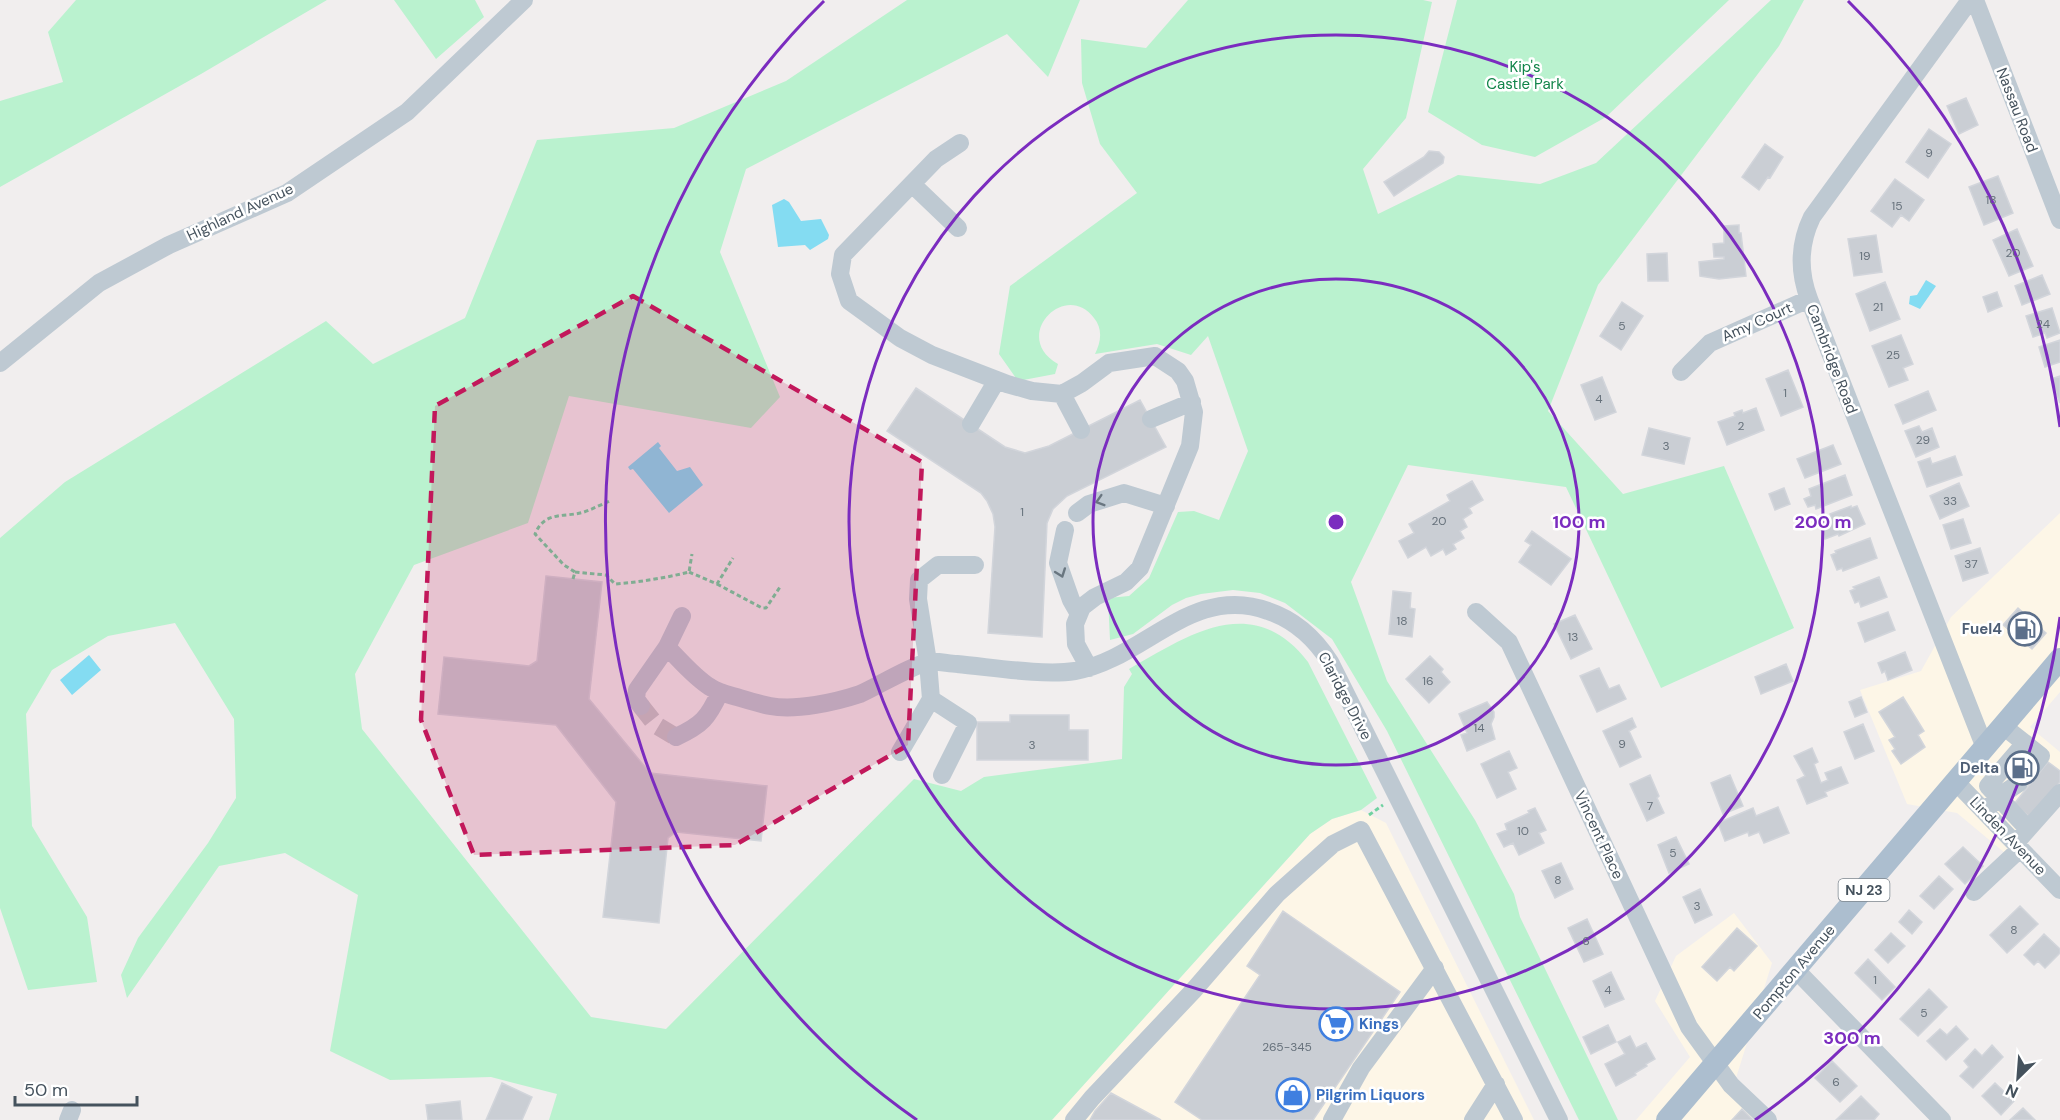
<svg xmlns="http://www.w3.org/2000/svg" width="2060" height="1120" font-family="'DM Sans',sans-serif">
  <rect width="100%" height="100%" fill="#f1eeee"/>
  <path fill="#fdf6e7" d="M2060,513V692L2030,727L2060,752V787L2005,853L1957,813L1907,804L1860,690L1921,671L1951,617Z
    M1361,810L1386,823L1534,1120H1052L1310,834L1332,819Z
    M1734,913L1772,963L1736,1078L1774,1120H1636L1690,1057L1655,1001L1676,956Z"/>
  <path fill="#baf2cf" d="M76,0H327L201,74L0,187V101L63,82L48,32Z
    M394,0H475L484,17L436,59Z
    M907,0H1080L1048,77L1007,34L746,169L720,252L780,397L751,428L569,396L528,523L414,565L355,674L362,729L591,1017L666,1029L914,779L961,791L984,777L1122,759L1124,687L1132,674L1129,669C1190,634 1253,591 1308,662L1377,798L1361,810L1332,819L1310,834L1052,1120H549L557,1094L491,1077L390,1080L330,1051L358,895L285,853L219,866L127,998L121,975L138,938L208,843L236,798L234,719L175,623L108,636L52,670L26,714L32,826L87,917L97,982L28,990L0,908V538L65,482L326,321L373,364L465,318L537,140L674,128L786,81Z
    M1188,0H1423L1432,2L1406,118L1363,169L1378,214L1458,175L1540,184L1596,163L1771,0H1804L1779,46L1598,285L1548,411L1623,494L1724,466L1794,628L1661,688L1566,487L1408,465L1351,582L1387,681L1475,820L1514,894L1520,917L1618,1120H1579L1387,731L1332,639L1285,603L1260,593L1233,590L1201,594L1186,598L1172,605L1133,634L1110,640L1108,598L1129,596L1149,578L1178,512L1194,511L1219,520L1248,451L1208,336L1191,355L1157,344L1095,354C1101,342 1103,329 1094,318C1065,279 1010,337 1058,364L1055,374L1018,381L999,354L1010,286L1137,193L1100,144L1082,83L1081,39L1146,48Z
    M1457,0H1729L1606,117L1535,157L1482,145L1428,112Z"/>
  <path fill="#84dcf2" d="M784,199L789,202L801,221L821,219L829,235L828,239L810,250L805,245L778,247L772,205Z
    M1926,280L1936,286L1920,309L1909,304L1910,296L1917,295Z
    M658,442L661,446L659,448L677,471L690,467L703,485L669,513L633,469L630,470L628,467Z
    M89,655L101,670L72,695L60,680Z"/>
  <path fill="#caced4" stroke="#d2d5db" stroke-width="1.5" d="M1966,98L1978,125L1959,134L1947,106Z
    M1929,129L1951,144L1928,178L1906,162Z
    M1765,144L1783,157L1770,178L1768,177L1759,190L1742,177Z
    M1429,151L1439,152L1444,157L1443,163L1394,196L1384,182L1424,157Z
    M1998,176L2013,213L1984,225L1969,187Z
    M1895,179L1924,200L1909,221L1901,215L1892,227L1871,211Z
    M1739,225V233H1741L1746,276L1719,279L1700,276L1699,262L1724,259V257H1714L1713,244L1724,243V226Z
    M2017,229L2033,266L2009,276L1993,240Z
    M1876,235L1882,272L1854,276L1848,239Z
    M1667,253L1668,281H1648L1647,254Z
    M2042,275L2050,294L2022,305L2015,286Z
    M1885,282L1900,319L1870,331L1856,294Z
    M1997,292L2002,306L1988,312L1983,297Z
    M1622,302L1643,316L1621,350L1600,336Z
    M2052,308L2060,333L2047,338L2045,333L2033,337L2026,316Z
    M1901,335L1913,364L1903,368L1908,380L1889,387L1872,346Z
    M2060,340V362L2045,367L2039,347Z
    M1788,370L1803,407L1781,416L1766,379Z
    M2060,376V403L2051,379Z
    M1602,377L1616,412L1595,420L1581,385Z
    M916,388L1005,447L1025,453L1049,446L1140,400L1166,447L1067,496L1053,509L1047,523L1042,637L988,633L995,527L993,514L987,501L981,493L887,431Z
    M1928,391L1936,410L1903,424L1895,405Z
    M1756,408L1764,430L1727,445L1718,422L1735,416L1734,413L1742,410L1743,413Z
    M1919,426L1922,432L1932,428L1939,447L1916,457L1905,431Z
    M1649,428L1690,438L1684,464L1642,455Z
    M1833,445L1841,464L1805,478L1797,459Z
    M1955,456L1962,475L1927,487L1918,462L1930,458L1932,464Z
    M1845,475L1852,495L1816,509L1815,505L1808,507L1804,499L1811,496L1809,489Z
    M1472,481L1483,500L1469,508L1472,513L1463,519L1467,527L1460,531L1464,538L1453,544L1456,549L1446,555L1443,549L1431,556L1426,547L1408,558L1399,541L1414,533L1409,524L1450,501L1447,495Z
    M1959,483L1969,506L1940,519L1930,496Z
    M1784,488L1790,504L1775,510L1769,494Z
    M1851,506V508L1857,506L1865,524L1839,536L1838,534L1825,539L1819,524L1824,522L1823,520L1831,517L1830,514Z
    M1963,519L1971,543L1951,549L1943,525Z
    M1532,531L1571,559L1551,585L1519,562L1531,545L1525,541Z
    M1870,538L1877,558L1843,571L1842,568L1837,570L1831,555L1836,553L1835,551Z
    M1980,548L1988,573L1963,581L1955,556Z
    M546,576L602,582L589,699L650,773L767,786L761,841L676,832L668,838L659,923L603,917L616,802L556,725L438,714L444,657L529,666L537,661Z
    M1879,577L1887,597L1861,607L1859,601L1855,603L1850,591L1855,589L1853,587Z
    M1393,591L1411,593L1410,608L1415,609L1412,637L1389,634Z
    M2018,608L2046,633L2032,649L2003,625Z
    M1888,612L1895,630L1865,642L1858,623Z
    M1575,615L1592,649L1571,659L1554,624Z
    M1905,652L1912,670L1888,680L1885,671L1882,673L1878,663Z
    M1430,656L1443,669L1441,672L1450,682L1429,703L1406,679Z
    M1786,664L1793,681L1761,694L1755,677Z
    M1599,668L1609,689L1619,685L1626,699L1597,712L1580,676Z
    M1861,697L1867,712L1855,717L1849,702Z
    M1903,697L1924,731L1918,735L1925,747L1901,764L1892,751L1895,749L1889,740L1895,737L1879,712Z
    M1487,702L1494,712V717L1491,724L1495,739L1467,751L1461,735L1467,733L1459,714Z
    M1010,715H1069V730H1088V760H977V722H1010Z
    M1632,718L1636,727L1629,731L1641,757L1620,767L1603,731Z
    M1863,724L1874,751L1855,759L1844,732Z
    M1812,748L1818,762L1814,764L1821,783L1828,780L1825,773L1841,767L1848,783L1825,792L1827,796L1807,804L1797,780L1805,776L1794,756Z
    M1509,751L1517,768L1508,772L1516,789L1497,798L1481,764Z
    M2048,762L2060,771V782L2031,818L2014,804Z
    M1650,775L1659,796L1657,798L1664,813L1647,821L1630,784Z
    M1730,775L1743,806L1723,814L1711,783Z
    M1778,807L1789,833L1764,843L1759,832L1749,836L1748,832L1725,841L1718,823L1753,808L1756,816Z
    M1535,808L1546,830L1539,833L1544,843L1519,855L1513,843L1504,847L1497,834L1507,830L1505,824L1529,813L1528,811Z
    M1676,837L1689,864L1669,873L1658,845Z
    M1963,847L1983,866L1965,884L1945,864Z
    M1561,863L1573,889L1555,898L1542,871Z
    M1939,876L1953,889L1934,909L1920,896Z
    M1700,889L1712,915L1695,923L1683,897Z
    M2020,906L2038,924L2007,953L1990,935Z
    M1909,910L1922,922L1912,934L1899,922Z
    M1283,911L1400,992L1313,1120H1202L1175,1102L1260,975L1247,966Z
    M1587,919L1603,954L1584,962L1568,928Z
    M1737,928L1757,946L1734,971L1730,967L1717,981L1702,967Z
    M1891,933L1905,946L1888,963L1875,950Z
    M2044,934L2060,949V953L2045,968L2038,961L2034,965L2024,955Z
    M1868,959L1895,987L1882,1000L1855,973Z
    M1611,972L1624,999L1605,1007L1593,981Z
    M1929,989L1947,1007L1918,1036L1900,1019Z
    M1608,1025L1616,1042L1591,1054L1583,1037Z
    M1956,1026L1968,1039L1946,1060L1927,1041L1940,1029L1947,1035Z
    M1630,1036L1636,1048L1646,1043L1655,1059L1646,1064L1647,1066L1635,1073L1636,1075L1616,1086L1605,1064L1625,1054L1618,1042Z
    M1992,1045L2003,1057L1973,1088L1960,1076L1969,1067L1964,1061L1975,1049L1982,1056Z
    M1832,1061L1857,1086L1840,1102L1815,1078Z
    M502,1083L532,1097L522,1120H486Z
    M1995,1083L2014,1101L2001,1115L1982,1096Z
    M1111,1093L1161,1120H1090L1095,1111Z
    M1861,1096L1879,1114L1874,1120H1836Z
    M460,1101L462,1120H428L426,1105Z
    M2023,1108L2035,1120H2010Z
    M1742,1109L1753,1120H1732Z"/>
  <g fill="none" stroke-linecap="round" stroke-linejoin="round">
    <path stroke="#c6c7ca" stroke-width="18" stroke-dasharray="18 9" stroke-linecap="butt" d="M641,706L656,725L676,737
      M2011,775L2025,757"/>
    <path stroke="#70d2a1" stroke-width="3" stroke-dasharray="4.5 3" stroke-linecap="butt" d="M575,572L606,575L615,584C640,582 665,578 689,572L692,554
      M689,572L717,584L733,558
      M573,579L575,572L564,565L535,534C545,510 565,518 584,512C593,509 602,504 610,501
      M717,584L762,608H766L780,587
      M1369,815L1383,805"/>
    <path stroke="#bec9d2" stroke-width="18" d="M1970,0L1812,217C1799,244 1798,270 1809,299L1985,748
      M1975,0L2060,220
      M960,143L936,159L843,255L840,274L849,301L900,338L932,355L1007,384L1032,391L1062,394L1082,383L1109,363L1155,356L1178,371L1185,381L1194,412L1190,446L1140,568L1126,582L1095,597L1082,607L1075,624L1076,644L1089,668
      M912,184L958,228
      M0,363L99,283L169,245L287,193L407,112L524,0
      M1681,372L1710,343L1809,299
      M1062,394L1081,430
      M1151,419L1192,402
      M971,424L997,380
      M1077,513L1089,504L1124,493L1166,506
      M1065,530L1058,563L1071,600L1079,614
      M1476,612L1509,642L1689,1027L1731,1085L1768,1120
      M682,616L667,647C680,660 694,677 710,687C719,693 730,695 740,698C750,701 760,704 770,706C796,711 836,702 860,694C876,687 916,663 930,662C939,661 949,664 957,664C991,667 1043,676 1075,671C1144,659 1192,583 1268,611C1295,620 1314,637 1330,662L1559,1120
      M931,699L968,723L942,775
      M641,706L636,699L637,690L667,647
      M2003,726L2041,756L2034,765
      M676,737C702,725 708,718 720,692
      M2025,743L1988,786L2028,829
      M900,752L931,699L928,662L918,599L919,580L938,565H975
      M1956,782L2060,890
      M1990,806L1998,797L2019,783
      M2020,838L2060,793
      M1974,892L2020,849
      M1796,970L1942,1120
      M68,1120L72,1110
      M1074,1120L1092,1098L1193,991L1277,894L1333,844L1361,830L1514,1120
      M1332,1120L1361,1068L1435,968
      M1473,1120L1496,1084"/>
    <path stroke="#acbecf" stroke-width="22" d="M1667,1120L2060,659"/>
  </g>
  <defs><path id="oneway-chevron" d="M-2-3.5L2.5 0L-2 3.5" fill="none" stroke-width="1.6" stroke-linecap="round" stroke-linejoin="round" transform="scale(1.5)"/></defs>
  <g stroke="#697680">
    <use href="#oneway-chevron" transform="translate(1100 501) rotate(163)"/>
    <use href="#oneway-chevron" transform="translate(1061 573) rotate(70)"/>
  </g>
  <path fill="#c2185b" fill-opacity="0.2" stroke="#c2185b" stroke-width="4.5" stroke-dasharray="12 8" stroke-linejoin="round" d="M633,296L922,462L908,745L735,845L474,855L421,720L435,406Z"/>
  <g fill="none" stroke="#7b2cbf" stroke-width="3">
    <circle cx="1336" cy="522" r="243"/>
    <circle cx="1336" cy="522" r="487"/>
    <path d="M2060 617A730 730 0 0 1 1755 1120M917 1120A730 730 0 0 1 824 1M1848 1A730 730 0 0 1 2060 427"/>
  </g>
  <defs>
    <symbol id="fuel-ring" viewBox="-11 -11 22 22"><circle r="9.5" fill="#fff" stroke="#5c6f8a" stroke-width="1.5"/><path d="M-5.5-6h7V0h2V4h1.3V-2.5L3-4.5l.8-.8L6-3V5H2.5V1h-1V6h-7ZM-4.2-4.7v3.2H.2V-4.7Z" fill="#5c6f8a"/></symbol>
    <symbol id="supermarket-ring" viewBox="-11 -11 22 22"><circle r="9.5" fill="#fff" stroke="#3f7fe0" stroke-width="1.5"/><path d="M-6-5.5h2.5l.6 2H6L4.5 2H-2.5L-4.4-4H-6ZM-1.5 3.2a1.3 1.3 0 1 0 .1 0ZM3 3.2a1.3 1.3 0 1 0 .1 0Z" fill="#3f7fe0"/></symbol>
    <symbol id="shop-ring" viewBox="-11 -11 22 22"><circle r="9.5" fill="#fff" stroke="#3f7fe0" stroke-width="1.5"/><path d="M-5-2.5h2.3a2.7 3.5 0 0 1 5.4 0H5L5.5 6h-11ZM-1.5-2.5h3a1.5 2.3 0 0 0-3 0Z" fill="#3f7fe0"/></symbol>
  </defs>
  <g fill-rule="evenodd">
    <use href="#fuel-ring" x="2006" y="610" width="38" height="38"/>
    <use href="#fuel-ring" x="2003" y="749" width="38" height="38"/>
    <use href="#supermarket-ring" x="1317" y="1005" width="38" height="38"/>
    <use href="#shop-ring" x="1274" y="1076" width="38" height="38"/>
  </g>
  <g text-anchor="middle" stroke-width="5" stroke-linejoin="round" paint-order="stroke">
    <g font-size="12" fill="#66717b">
      <text x="1929" y="157">9</text>
      <text x="1991" y="204">18</text>
      <text x="1897" y="210">15</text>
      <text x="2013" y="257">20</text>
      <text x="1865" y="260">19</text>
      <text x="1878" y="311">21</text>
      <text x="2043" y="328">24</text>
      <text x="1622" y="330">5</text>
      <text x="1893" y="359">25</text>
      <text x="1785" y="397">1</text>
      <text x="1599" y="403">4</text>
      <text x="1741" y="430">2</text>
      <text x="1923" y="444">29</text>
      <text x="1666" y="450">3</text>
      <text x="1950" y="505">33</text>
      <text x="1022" y="516">1</text>
      <text x="1439" y="525">20</text>
      <text x="1971" y="568">37</text>
      <text x="1402" y="625">18</text>
      <text x="1573" y="641">13</text>
      <text x="1428" y="685">16</text>
      <text x="1479" y="732">14</text>
      <text x="1622" y="748">9</text>
      <text x="1032" y="749">3</text>
      <text x="1650" y="810">7</text>
      <text x="1523" y="835">10</text>
      <text x="1673" y="857">5</text>
      <text x="1558" y="884">8</text>
      <text x="1697" y="910">3</text>
      <text x="2014" y="934">8</text>
      <text x="1586" y="945">6</text>
      <text x="1875" y="984">1</text>
      <text x="1608" y="994">4</text>
      <text x="1924" y="1017">5</text>
      <text x="1287" y="1051">265-345</text>
      <text x="1836" y="1086">6</text>
    </g>
    <rect fill="#fff" stroke="#7d868e" stroke-width="1.5" x="1838.5" y="879" width="51" height="22" rx="4.5"/>
    <g font-size="14" font-weight="bold" fill="#45525d">
      <text x="1864" y="895">NJ 23</text>
    </g>
    <g font-size="15" fill="#118449" stroke="#fff">
      <text x="1525" y="72">Kip's<tspan x="1525" dy="17">Castle Park</tspan></text>
    </g>
    <g font-size="15" fill="#45525d" stroke="#fff">
      <text transform="translate(2017 110) rotate(69)" y="5">Nassau Road</text>
      <text transform="translate(240 212) rotate(-25)" y="5">Highland Avenue</text>
      <text transform="translate(1757 322) rotate(-24)" y="5">Amy Court</text>
      <text transform="translate(1832 359) rotate(69)" y="5">Cambridge Road</text>
      <text transform="translate(1345 696) rotate(62)" y="5">Claridge Drive</text>
      <text transform="translate(1599 835) rotate(65)" y="5">Vincent Place</text>
      <text transform="translate(2008 836) rotate(46)" y="5">Linden Avenue</text>
      <text transform="translate(1794 972) rotate(-50)" y="5">Pompton Avenue</text>
    </g>
    <g font-size="15" font-weight="bold" fill="#4e5e75" stroke="#fff" text-anchor="end">
      <text x="2002" y="634">Fuel4</text>
      <text x="1999" y="773">Delta</text>
    </g>
    <g font-size="15" font-weight="bold" fill="#366cbe" stroke="#fff" text-anchor="start">
      <text x="1359" y="1029">Kings</text>
      <text x="1316" y="1100">Pilgrim Liquors</text>
    </g>
  </g>
  <circle cx="1336" cy="522" r="9" fill="#7b2cbf" stroke="#fff" stroke-width="3"/>
  <g font-size="18" text-anchor="middle" font-weight="bold" fill="#7b2cbf" stroke="#fff" stroke-width="5" stroke-linejoin="round" paint-order="stroke">
    <text x="1579" y="528">100 m</text>
    <text x="1823" y="528">200 m</text>
    <text x="1852" y="1044">300 m</text>
  </g>
  <g transform="translate(2018 1078) rotate(205)" stroke="#ffffff" stroke-width="4.5" paint-order="stroke">
  <path d="M0-4.5L10 22L0 15L-10 22Z" fill="#45525d"/>
  <text y="-9" font-size="16" font-weight="bold" text-anchor="middle" fill="#45525d">N</text>
  </g>
  <path d="M15 1096v9h122v-9" fill="none" stroke="#45525d" stroke-width="3"/>
  <text x="24" y="1096" font-size="18" fill="#45525d" stroke="#ffffff" stroke-width="4.5" paint-order="stroke">50 m</text>
</svg>
